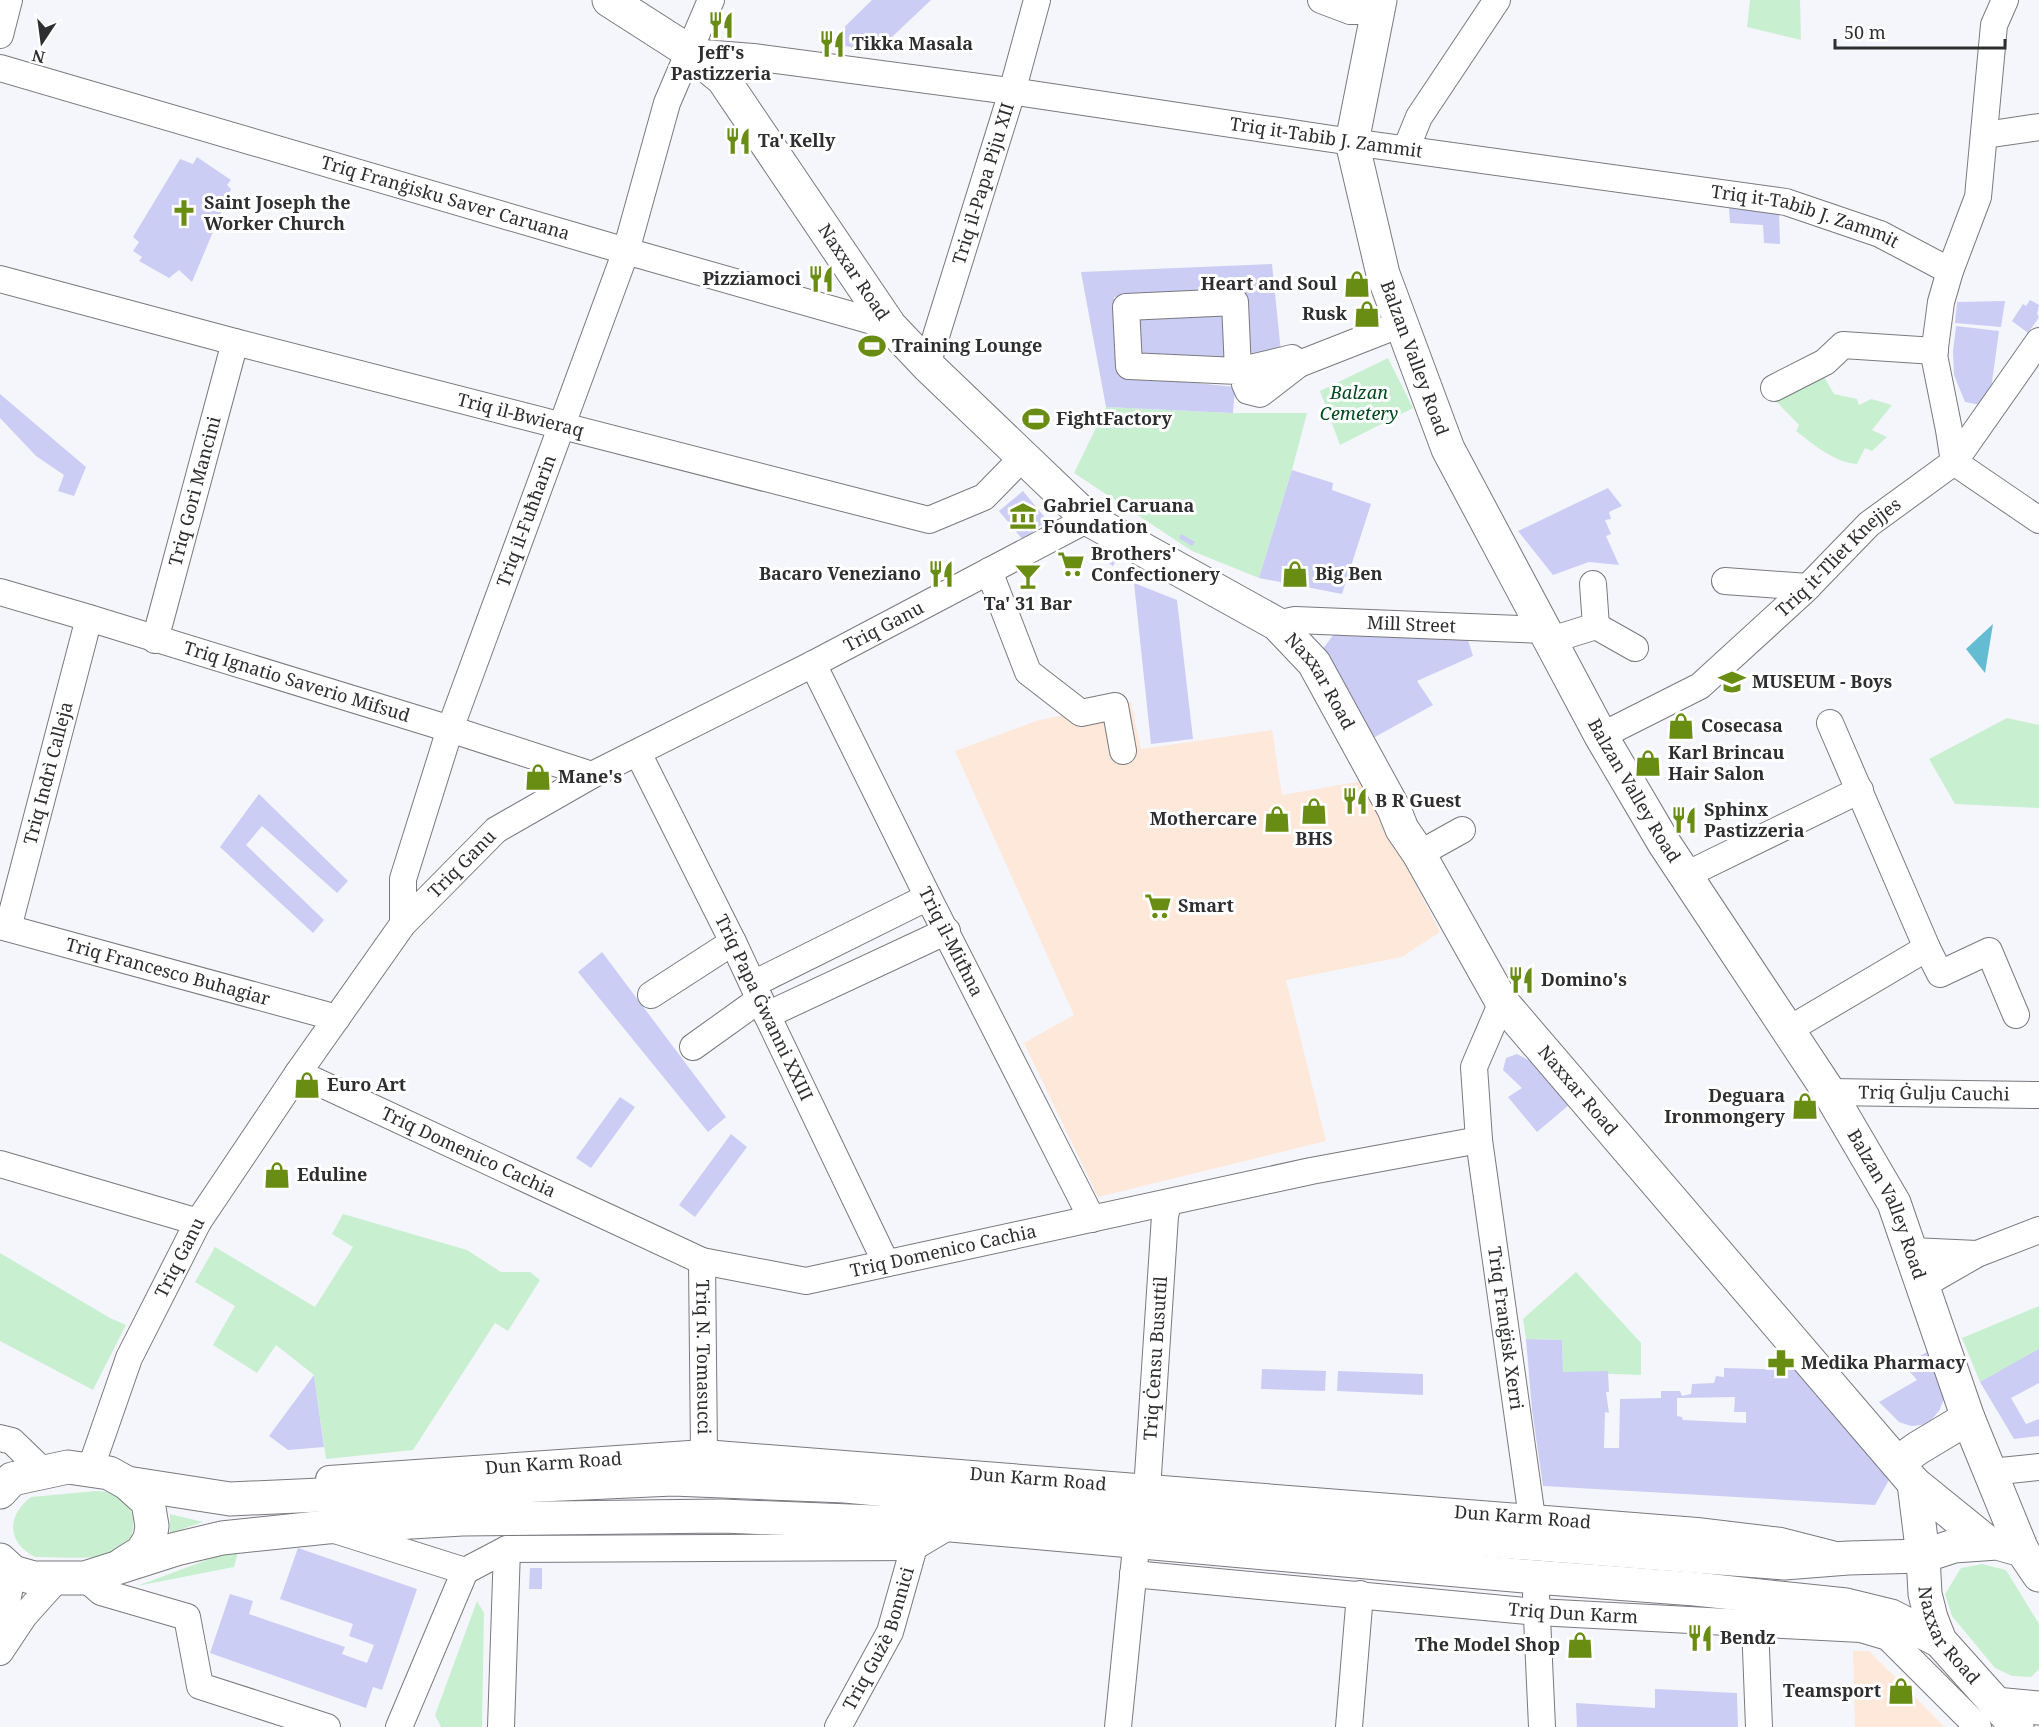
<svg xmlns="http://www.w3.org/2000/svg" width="2039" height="1727" font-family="'Noto Serif',serif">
  <rect width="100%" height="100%" fill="#f5f6fc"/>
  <path fill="#fde8d9" d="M1131,702L1141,749L1272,730L1282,795L1363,781L1440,932L1402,957L1286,980L1326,1141L1098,1197L1024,1043L1074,1015L955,751L1039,720Z
    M1853,1651H1869L1945,1727H1855Z"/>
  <path fill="#c9efd1" d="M1750,0H1800L1801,40L1747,27Z
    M1388,358L1413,408L1340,445L1320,391Z
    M1820,370L1834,394L1857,399L1859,405L1871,399L1892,405L1872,430L1887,437L1872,451L1865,448L1857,464C1835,463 1813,444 1796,431L1799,425L1771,396Z
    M1106,407L1233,413H1307L1292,470L1259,578L1192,551L1074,473Z
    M2007,718L2039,725V808L1955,804L1929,759Z
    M343,1214L467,1250L501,1272H530L540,1280L508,1331L495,1323L413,1450L326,1459L314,1375L276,1345L257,1373L213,1345L235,1306L195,1282L215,1247L315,1307L353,1247L332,1234Z
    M0,1253L110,1318L126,1325L93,1390L0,1341Z
    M1576,1272L1641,1343V1375L1563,1372L1562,1340L1526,1339L1523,1319Z
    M2039,1306V1350L1980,1382L1962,1338Z
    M96,1491C118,1491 136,1505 133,1528C132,1536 128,1544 122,1548C104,1562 58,1557 35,1557C7,1543 6,1516 31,1497Z
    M170,1514L203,1522L170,1533Z
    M239,1548L234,1567L137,1586Z
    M1982,1564L2006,1570L2039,1624V1669L2031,1677L2012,1676L1995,1668L1952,1616L1945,1594L1961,1568Z
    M477,1601L484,1613L482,1727H441L435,1715Z"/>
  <path fill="#64bcd2" d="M1993,624L1985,673L1966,649Z"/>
  <path fill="#cbcdf4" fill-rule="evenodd" d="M872,0H931L875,53L829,42Z
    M197,157L231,180L227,185L231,189L192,282L179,270L169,278L139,261L142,257L133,251L139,242L133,237L180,159L193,164Z
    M1729,208L1779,212L1780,244L1764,243L1763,225L1730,223Z
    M1272,264L1281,352L1248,356L1244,288L1114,297L1121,375L1235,387L1233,413L1106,407L1081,272Z
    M2030,300L2039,305L2037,314L2039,317L2028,333L2012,321L2023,304L2026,306Z
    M2005,301L2001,327L1955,323L1957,302Z
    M1226,314L1229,365L1140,355L1138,318Z
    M1956,326L1999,331L1992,382L1993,388L1980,405L1965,402L1954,375L1953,352Z
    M0,394L86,467L74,496L58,491L64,475L36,456L0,418Z
    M1292,470L1333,483L1332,490L1371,504L1342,594L1259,578Z
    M1608,488L1622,506L1609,512L1611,519L1605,520L1611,534L1606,536L1619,565L1589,562L1553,575L1518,531Z
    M1023,491L1047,520L1023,540L999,511Z
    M1181,534L1195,542L1192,546L1179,538Z
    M1108,555L1116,561L1113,566L1104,560Z
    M1134,583L1177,600L1193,739L1151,744Z
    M1334,634L1468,640L1473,656L1417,681L1433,705L1373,738L1322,650Z
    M259,794L348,881L337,893L262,826L246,845L324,920L313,933L220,847Z
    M602,952L726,1117L708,1132L578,972Z
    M1517,1054L1530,1061L1569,1105L1537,1132L1508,1097L1522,1088L1503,1070L1506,1058Z
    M620,1097L635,1107L591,1168L576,1158Z
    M731,1134L747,1147L695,1217L679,1205Z
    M1526,1339L1562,1340L1563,1372L1608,1371L1609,1392H1606L1609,1413L1605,1412L1604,1448H1619L1620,1399L1661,1398V1391H1680L1682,1396L1691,1394L1692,1384L1714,1383L1716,1376L1724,1377V1368L1801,1370L1816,1396H1825L1832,1412L1889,1480L1875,1505L1543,1486L1532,1410ZM1735,1397L1734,1412H1746V1423L1683,1420L1682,1417L1677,1416V1398Z
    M2039,1349V1383L2011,1398L2026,1424L2039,1419V1436L2014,1439L1980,1382Z
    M1929,1351L1944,1399L1939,1411L1932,1419L1922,1425L1911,1426L1899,1422L1879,1402L1917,1380L1904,1365Z
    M1262,1369L1326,1371L1325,1391L1261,1389Z
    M1338,1371L1423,1374V1395L1337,1391Z
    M314,1375L324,1447L288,1450L269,1436Z
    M298,1548L417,1589L382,1690L373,1687L366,1708L210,1653L230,1594L253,1601L249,1614L345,1647L342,1654L367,1663L374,1645L349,1636L353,1624L280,1599Z
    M530,1568H542V1589H529Z
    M1655,1689L1737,1693L1738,1727H1577L1576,1703L1655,1708Z"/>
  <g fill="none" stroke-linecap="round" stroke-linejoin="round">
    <defs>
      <g id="minor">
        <path d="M1321,0L1350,11H1378"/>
        <path d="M2005,0L1994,25L1978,197L1950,271L1941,302L1934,355L1949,430L1954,462L2039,520"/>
        <path d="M0,35L9,0"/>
        <path id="s1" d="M690,52L753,57L1024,93L1352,142L1786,202L1880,234L1950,271"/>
        <path id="s2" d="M0,68L626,251L890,326"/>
        <path d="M1985,135L2039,127"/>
        <path d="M1406,149L1419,117L1497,0"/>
        <path id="s3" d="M0,279L235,342L929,520L984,497L1023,457"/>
        <path d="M1299,364L1401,324"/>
        <path id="s4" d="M927,365L1012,92L1037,0"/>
        <path d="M1238,371L1235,302L1126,307L1129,366L1238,371L1292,358L1299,364L1260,394L1248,391L1245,384"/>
        <path d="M1774,388L1825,362L1843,345L1935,351"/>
        <path d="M989,571L1028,672L1081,713L1115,706L1123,751"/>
        <path d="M1725,581L1808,587"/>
        <path d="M1593,584L1596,626L1635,648"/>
        <path id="s5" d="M0,592L89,618L450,729L592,775"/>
        <path id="s6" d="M1277,624L1295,620L1546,630"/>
        <path id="s7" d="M155,640L235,342"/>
        <path d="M1551,640L1596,626"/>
        <path id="s8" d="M813,664L928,897L1092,1219"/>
        <path d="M1830,723L1927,948L1940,974L1989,951L2016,1015"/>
        <path id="s9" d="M1601,736L1700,686L1804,591L1869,524L1954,462L2039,341"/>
        <path id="s10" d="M638,753L733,942L767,1015L886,1263"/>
        <path d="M1419,854L1462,830"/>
        <path d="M1686,875L1860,790"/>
        <path id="s11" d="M403,924V879L450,729L626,251L667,103L711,0"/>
        <path id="s12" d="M0,926L337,1018"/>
        <path id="s13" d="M8,928L89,618"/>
        <path d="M753,984L928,897"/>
        <path d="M651,995L733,942"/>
        <path id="s14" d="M1502,1002L1474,1067L1479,1140L1532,1518"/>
        <path d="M767,1015L947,931"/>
        <path d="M1788,1030L1927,948"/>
        <path d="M693,1047L760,999"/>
        <path id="s15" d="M298,1073L702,1261L806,1281L1311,1171L1479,1140"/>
        <path id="s16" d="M1829,1092L2039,1095"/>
        <path d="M0,1164L198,1222"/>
        <path d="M1912,1251L1977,1254"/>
        <path id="s17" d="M702,1261L704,1453"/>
        <path d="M1923,1285L1977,1254L2039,1230"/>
        <path d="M0,1438L12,1441L43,1471"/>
        <path id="s18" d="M90,1470L129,1358L198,1222L298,1073L403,924L496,830L592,775L813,664L1088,519"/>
        <path d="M1991,1472L2039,1467"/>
        <path id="s19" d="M329,1479L704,1453L1697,1531L1781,1541L1832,1554"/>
        <path id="s20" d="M1146,1505L1165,1216L1168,1203"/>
        <path d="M338,1531L465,1571L507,1549L914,1547L951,1525"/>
        <path id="s21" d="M1133,1574L1537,1612L1861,1629L1888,1637L1978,1727"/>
        <path d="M85,1578L101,1592L187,1617L200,1686L327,1727"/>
        <path d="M1536,1595L1542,1727"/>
        <path d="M1755,1624L1759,1727"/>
        <path d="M0,1636L13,1572"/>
        <path d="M0,1652L24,1616L58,1578"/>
        <path d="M399,1727L465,1571"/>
        <path d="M501,1727L507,1549"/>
        <path id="s22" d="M838,1727L890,1632L914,1547"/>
        <path d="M1118,1727L1135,1557"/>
        <path d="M1349,1727L1360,1594"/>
      </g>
      <g id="major">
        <path id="s23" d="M609,0L690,52L723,79L890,326L927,365L1088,519L1277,624L1314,663L1394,809L1402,829L1419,854L1502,1002L1914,1483L1988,1543"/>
        <path id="s24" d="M1380,0L1352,142L1383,274L1448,449L1601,736L1664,843L1829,1092L1894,1203L1968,1418L2022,1550"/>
        <path d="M1897,1463L1918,1448L1968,1418"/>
        <path d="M1914,1483L1923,1556"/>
      </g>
      <g id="highway">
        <path d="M127,1483L230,1499L673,1479L845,1486L1145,1514L1784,1563L1848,1558L1923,1556L1954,1546L1997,1543L2022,1550L2039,1575"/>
        <path d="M0,1492L12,1479L68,1467L109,1473L127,1483L148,1502L152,1526L150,1539L142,1552L123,1564"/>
        <path id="s25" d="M1923,1556L1925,1594L1931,1618L1940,1641L2017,1727"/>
        <path d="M0,1560L13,1572L34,1578H85L176,1549L222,1538L327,1527L462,1519L722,1516L951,1525L1535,1577L1695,1589L1846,1605L1891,1616L1940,1641"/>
        <path d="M1995,1704L2039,1708"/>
      </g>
    </defs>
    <use href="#minor" stroke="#79797f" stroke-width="28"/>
    <use href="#major" stroke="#79797f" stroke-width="35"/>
    <use href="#highway" stroke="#79797f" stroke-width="35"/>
    <use href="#minor" stroke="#fff" stroke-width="26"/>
    <use href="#major" stroke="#fff" stroke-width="33"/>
    <use href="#highway" stroke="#fff" stroke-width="33"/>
  </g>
  <defs>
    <symbol id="restaurant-bare" viewBox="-9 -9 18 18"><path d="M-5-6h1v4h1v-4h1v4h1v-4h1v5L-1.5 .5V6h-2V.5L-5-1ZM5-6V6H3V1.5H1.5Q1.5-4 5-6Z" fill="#698c12" stroke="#fff" stroke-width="2.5" paint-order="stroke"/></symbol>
    <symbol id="church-bare" viewBox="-9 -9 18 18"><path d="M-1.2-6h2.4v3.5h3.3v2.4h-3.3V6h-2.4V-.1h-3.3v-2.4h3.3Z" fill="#698c12" stroke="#fff" stroke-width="2.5" paint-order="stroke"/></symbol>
    <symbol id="shop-bare" viewBox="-9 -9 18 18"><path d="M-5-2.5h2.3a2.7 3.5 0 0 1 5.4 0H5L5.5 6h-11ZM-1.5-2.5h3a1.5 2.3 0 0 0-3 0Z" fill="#698c12" stroke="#fff" stroke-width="2.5" paint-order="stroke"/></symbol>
    <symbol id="stadium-bare" viewBox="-9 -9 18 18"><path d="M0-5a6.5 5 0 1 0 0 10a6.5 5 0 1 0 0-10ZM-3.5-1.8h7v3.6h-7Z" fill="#698c12" stroke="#fff" stroke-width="2.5" paint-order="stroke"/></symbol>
    <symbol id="museum-bare" viewBox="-9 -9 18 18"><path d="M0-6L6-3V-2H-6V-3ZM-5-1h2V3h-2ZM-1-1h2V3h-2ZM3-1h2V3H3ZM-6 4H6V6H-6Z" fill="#698c12" stroke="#fff" stroke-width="2.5" paint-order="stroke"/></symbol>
    <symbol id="supermarket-bare" viewBox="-9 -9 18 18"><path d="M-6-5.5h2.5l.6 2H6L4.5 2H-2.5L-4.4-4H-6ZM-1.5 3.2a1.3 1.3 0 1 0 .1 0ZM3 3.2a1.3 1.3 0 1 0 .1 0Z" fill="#698c12" stroke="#fff" stroke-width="2.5" paint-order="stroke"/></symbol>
    <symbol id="bar-bare" viewBox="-9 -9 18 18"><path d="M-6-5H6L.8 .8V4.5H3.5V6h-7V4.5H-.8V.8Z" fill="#698c12" stroke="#fff" stroke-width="2.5" paint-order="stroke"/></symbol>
    <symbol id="school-bare" viewBox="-9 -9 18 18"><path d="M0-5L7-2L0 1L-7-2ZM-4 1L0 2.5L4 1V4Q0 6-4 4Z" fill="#698c12" stroke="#fff" stroke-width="2.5" paint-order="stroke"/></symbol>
    <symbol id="pharmacy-bare" viewBox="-9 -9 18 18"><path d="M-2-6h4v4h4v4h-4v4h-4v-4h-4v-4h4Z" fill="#698c12" stroke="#fff" stroke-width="2.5" paint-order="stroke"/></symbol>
  </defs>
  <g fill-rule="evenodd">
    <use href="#restaurant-bare" x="702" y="6" width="38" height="38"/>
    <use href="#restaurant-bare" x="813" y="25" width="38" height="38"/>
    <use href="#restaurant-bare" x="719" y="122" width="38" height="38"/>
    <use href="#church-bare" x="165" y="194" width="38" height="38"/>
    <use href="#restaurant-bare" x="802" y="260" width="38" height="38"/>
    <use href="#shop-bare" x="1338" y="265" width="38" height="38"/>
    <use href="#shop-bare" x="1348" y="295" width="38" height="38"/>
    <use href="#stadium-bare" x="853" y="327" width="38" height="38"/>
    <use href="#stadium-bare" x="1017" y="400" width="38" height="38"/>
    <use href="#museum-bare" x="1004" y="497" width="38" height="38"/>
    <use href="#supermarket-bare" x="1052" y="545" width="38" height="38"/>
    <use href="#restaurant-bare" x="922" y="555" width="38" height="38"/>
    <use href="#shop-bare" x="1276" y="555" width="38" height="38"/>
    <use href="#bar-bare" x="1009" y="557" width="38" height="38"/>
    <use href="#school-bare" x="1713" y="663" width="38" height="38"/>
    <use href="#shop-bare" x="1662" y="707" width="38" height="38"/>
    <use href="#shop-bare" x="1629" y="744" width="38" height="38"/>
    <use href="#shop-bare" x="519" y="758" width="38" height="38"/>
    <use href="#restaurant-bare" x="1336" y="782" width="38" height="38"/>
    <use href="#shop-bare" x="1295" y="792" width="38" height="38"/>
    <use href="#shop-bare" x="1258" y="800" width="38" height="38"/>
    <use href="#restaurant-bare" x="1665" y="801" width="38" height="38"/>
    <use href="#supermarket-bare" x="1139" y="887" width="38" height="38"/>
    <use href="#restaurant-bare" x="1502" y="961" width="38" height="38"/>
    <use href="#shop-bare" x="288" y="1066" width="38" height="38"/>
    <use href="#shop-bare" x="1786" y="1087" width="38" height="38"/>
    <use href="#shop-bare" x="258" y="1156" width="38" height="38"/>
    <use href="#pharmacy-bare" x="1762" y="1344" width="38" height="38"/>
    <use href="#restaurant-bare" x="1681" y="1619" width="38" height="38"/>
    <use href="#shop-bare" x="1561" y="1626" width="38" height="38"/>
    <use href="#shop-bare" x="1882" y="1672" width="38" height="38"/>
  </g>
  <g text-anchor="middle" stroke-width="6" stroke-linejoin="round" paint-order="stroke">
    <g font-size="18" font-weight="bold" fill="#2e2e30" stroke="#fff" text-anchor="start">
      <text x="852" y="50">Tikka Masala</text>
      <text x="721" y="59" text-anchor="middle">Jeff's<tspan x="721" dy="21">Pastizzeria</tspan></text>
      <text x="758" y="147">Ta' Kelly</text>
      <text x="204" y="209">Saint Joseph the<tspan x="204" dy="21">Worker Church</tspan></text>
      <text x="801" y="285" text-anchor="end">Pizziamoci</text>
      <text x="1337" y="290" text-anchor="end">Heart and Soul</text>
      <text x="1347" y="320" text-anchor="end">Rusk</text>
      <text x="892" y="352">Training Lounge</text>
      <text x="1056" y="425">FightFactory</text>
      <text x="1043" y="512">Gabriel Caruana<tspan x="1043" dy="21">Foundation</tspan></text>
      <text x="1091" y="560">Brothers'<tspan x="1091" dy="21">Confectionery</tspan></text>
      <text x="921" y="580" text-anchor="end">Bacaro Veneziano</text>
      <text x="1315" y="580">Big Ben</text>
      <text x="1028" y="610" text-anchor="middle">Ta' 31 Bar</text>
      <text x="1752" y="688">MUSEUM - Boys</text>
      <text x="1701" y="732">Cosecasa</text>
      <text x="1668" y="759">Karl Brincau<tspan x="1668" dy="21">Hair Salon</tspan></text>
      <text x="558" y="783">Mane's</text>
      <text x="1375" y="807">B R Guest</text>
      <text x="1704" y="816">Sphinx<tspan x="1704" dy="21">Pastizzeria</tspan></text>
      <text x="1257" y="825" text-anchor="end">Mothercare</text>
      <text x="1314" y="845" text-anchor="middle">BHS</text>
      <text x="1178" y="912">Smart</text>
      <text x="1541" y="986">Domino's</text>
      <text x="327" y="1091">Euro Art</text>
      <text x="1785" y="1102" text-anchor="end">Deguara<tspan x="1785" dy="21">Ironmongery</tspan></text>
      <text x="297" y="1181">Eduline</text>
      <text x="1801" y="1369">Medika Pharmacy</text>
      <text x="1720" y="1644">Bendz</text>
      <text x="1560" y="1651" text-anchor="end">The Model Shop</text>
      <text x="1881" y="1697" text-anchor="end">Teamsport</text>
    </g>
    <g font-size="18" fill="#2e2e30" stroke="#fff">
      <text dy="6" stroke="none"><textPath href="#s1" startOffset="642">Triq it-Tabib J. Zammit</textPath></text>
      <text dy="6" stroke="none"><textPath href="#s4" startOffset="190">Triq il-Papa Piju XII</textPath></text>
      <text dy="6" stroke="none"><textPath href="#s2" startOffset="464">Triq Franġisku Saver Caruana</textPath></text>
      <text dy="6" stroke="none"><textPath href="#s1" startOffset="1128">Triq it-Tabib J. Zammit</textPath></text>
      <text dy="6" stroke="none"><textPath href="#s23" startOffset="372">Naxxar Road</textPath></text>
      <text dy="6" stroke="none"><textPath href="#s24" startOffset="370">Balzan Valley Road</textPath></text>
      <text dy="6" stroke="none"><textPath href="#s3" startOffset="538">Triq il-Bwieraq</textPath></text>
      <text dy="6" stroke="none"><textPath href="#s7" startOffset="154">Triq Gori Mancini</textPath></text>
      <text dy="6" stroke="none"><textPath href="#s11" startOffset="424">Triq il-Fuħħarin</textPath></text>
      <text dy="6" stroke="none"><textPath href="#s9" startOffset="300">Triq it-Tliet Knejjes</textPath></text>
      <text dy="6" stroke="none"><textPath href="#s6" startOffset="135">Mill Street</textPath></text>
      <text dy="6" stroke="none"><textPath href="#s18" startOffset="1203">Triq Ganu</textPath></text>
      <text dy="6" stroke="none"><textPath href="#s5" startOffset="310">Triq Ignatio Saverio Mifsud</textPath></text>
      <text dy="6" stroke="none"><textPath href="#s23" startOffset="1002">Naxxar Road</textPath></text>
      <text dy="6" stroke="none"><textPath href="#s13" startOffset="160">Triq Indrì Calleja</textPath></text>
      <text dy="6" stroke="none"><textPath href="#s24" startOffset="856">Balzan Valley Road</textPath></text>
      <text dy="6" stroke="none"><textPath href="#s18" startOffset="717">Triq Ganu</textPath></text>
      <text dy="6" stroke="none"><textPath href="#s8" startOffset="310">Triq il-Mitħna</textPath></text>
      <text dy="6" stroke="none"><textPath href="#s12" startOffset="174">Triq Francesco Buhagiar</textPath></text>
      <text dy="6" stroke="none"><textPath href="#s10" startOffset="284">Triq Papa Ġwanni XXIII</textPath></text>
      <text dy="6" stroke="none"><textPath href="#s23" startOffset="1488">Naxxar Road</textPath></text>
      <text dy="6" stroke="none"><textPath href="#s16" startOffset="105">Triq Ġulju Cauchi</textPath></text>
      <text dy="6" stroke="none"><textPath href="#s15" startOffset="188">Triq Domenico Cachia</textPath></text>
      <text dy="6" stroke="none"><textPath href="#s24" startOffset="1342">Balzan Valley Road</textPath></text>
      <text dy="6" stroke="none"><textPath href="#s15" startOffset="692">Triq Domenico Cachia</textPath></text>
      <text dy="6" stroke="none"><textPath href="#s18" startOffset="231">Triq Ganu</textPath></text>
      <text dy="6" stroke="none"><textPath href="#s14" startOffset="334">Triq Franġisk Xerri</textPath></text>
      <text dy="6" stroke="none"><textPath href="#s17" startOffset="96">Triq N. Tomasucci</textPath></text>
      <text dy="6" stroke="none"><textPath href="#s20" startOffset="147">Triq Ċensu Busuttil</textPath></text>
      <text dy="6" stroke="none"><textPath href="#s19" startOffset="225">Dun Karm Road</textPath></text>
      <text dy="6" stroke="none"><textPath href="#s19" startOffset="711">Dun Karm Road</textPath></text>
      <text dy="6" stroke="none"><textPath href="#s19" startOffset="1197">Dun Karm Road</textPath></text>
      <text dy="6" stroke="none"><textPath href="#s21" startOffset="442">Triq Dun Karm</textPath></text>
      <text dy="6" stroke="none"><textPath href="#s25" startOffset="86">Naxxar Road</textPath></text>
      <text dy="6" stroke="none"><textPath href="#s22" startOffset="98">Triq Gużè Bonnici</textPath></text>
    </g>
    <g font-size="18" font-style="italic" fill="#00491f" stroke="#fff">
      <text x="1359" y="399">Balzan<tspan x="1359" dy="21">Cemetery</tspan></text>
    </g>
  </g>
  <g transform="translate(42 42) rotate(193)" stroke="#ffffff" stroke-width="4.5" paint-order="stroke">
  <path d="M0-4.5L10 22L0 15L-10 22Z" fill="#2e2e30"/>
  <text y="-9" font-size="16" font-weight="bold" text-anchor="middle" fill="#2e2e30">N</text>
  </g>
  <path d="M1835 39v9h170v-9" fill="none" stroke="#2e2e30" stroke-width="3"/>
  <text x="1844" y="39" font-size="18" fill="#2e2e30" stroke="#ffffff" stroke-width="4.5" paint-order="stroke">50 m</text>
</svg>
